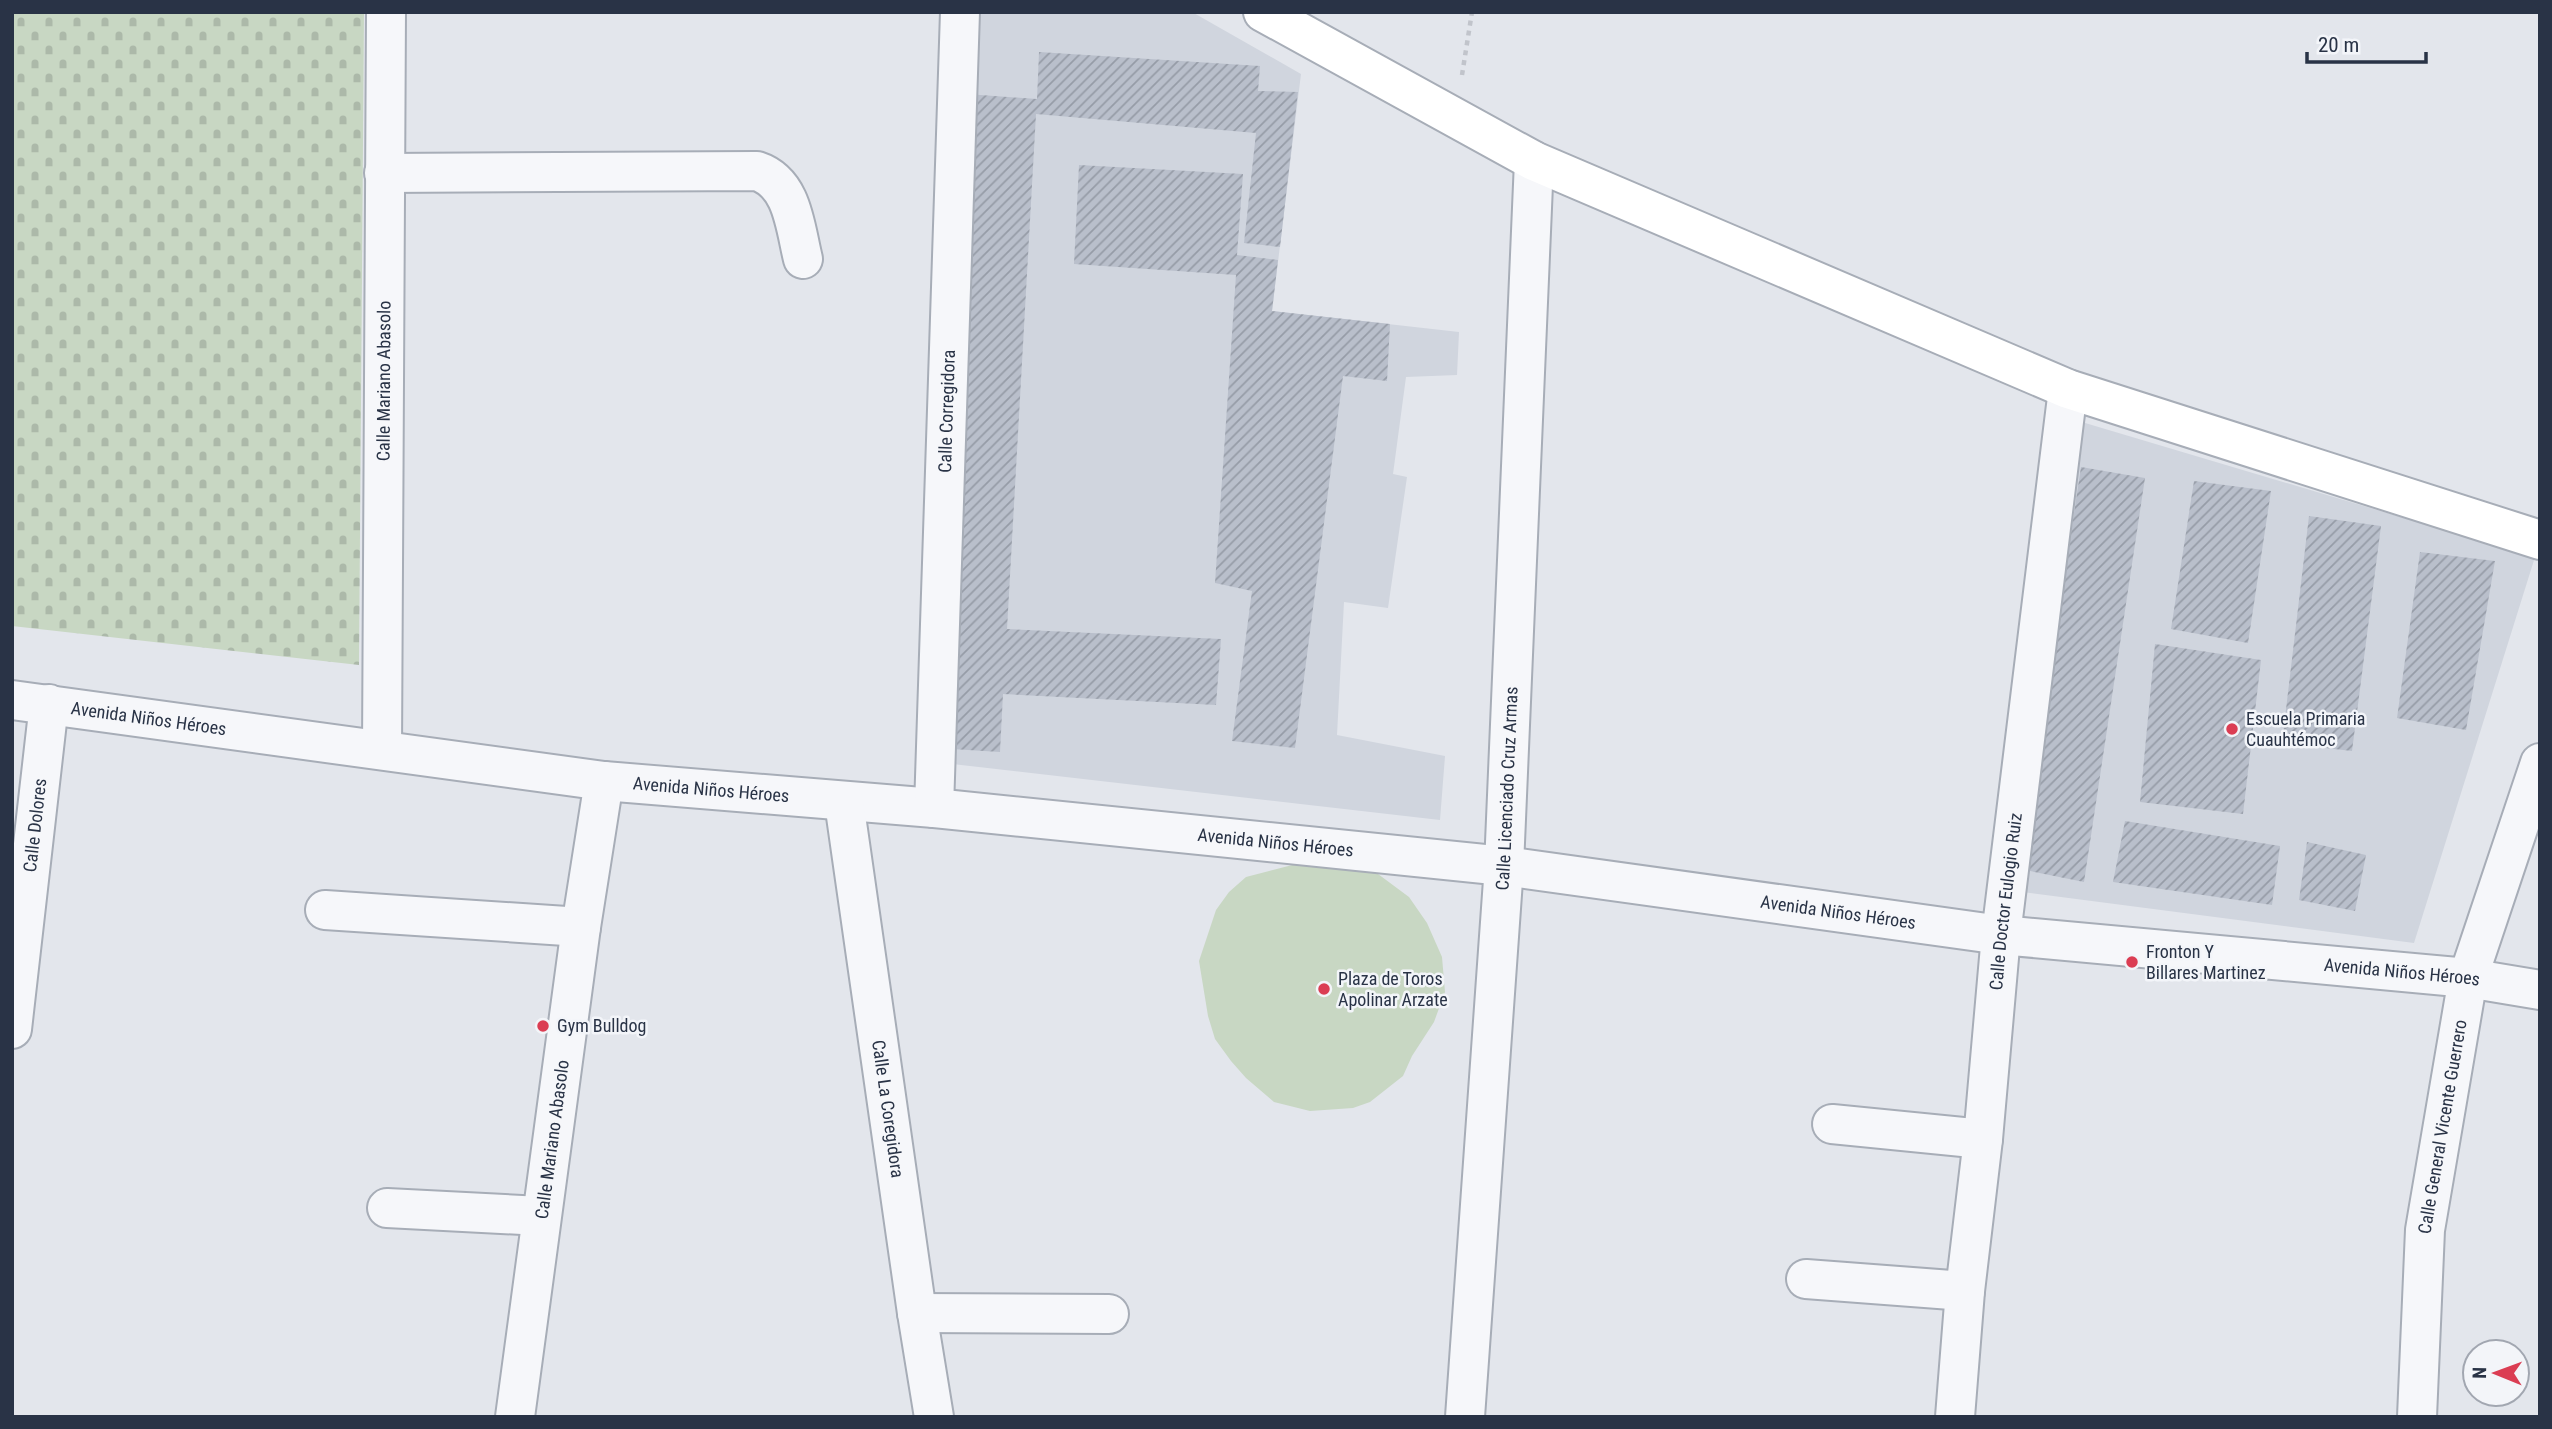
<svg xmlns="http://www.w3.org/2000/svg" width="2552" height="1429" font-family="'Roboto Condensed',sans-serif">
  <defs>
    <pattern id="cemetery-stones" width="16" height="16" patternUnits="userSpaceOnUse" patternTransform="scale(1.75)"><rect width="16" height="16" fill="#c8d7c3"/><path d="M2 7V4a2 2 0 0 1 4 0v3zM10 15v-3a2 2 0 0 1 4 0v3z" fill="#acb9a9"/></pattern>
    <pattern id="building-hatch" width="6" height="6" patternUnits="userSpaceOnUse" patternTransform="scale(1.75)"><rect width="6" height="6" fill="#b9bfcb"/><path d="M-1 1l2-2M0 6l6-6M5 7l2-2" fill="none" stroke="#969ca7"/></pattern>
  </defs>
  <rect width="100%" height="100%" fill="#e3e6ec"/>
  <path fill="#d0d5de" d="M960,12H1192L1301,74L1272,311L1459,332L1457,375L1406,377L1393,474L1407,477L1388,608L1344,602L1337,735L1445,756L1440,820L935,762Z
    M2065,417L2535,557L2414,943L2007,890Z"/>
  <path fill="url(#cemetery-stones)" d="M12,12H364L359,665L12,626Z"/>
  <path fill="#c8d7c3" d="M1300,863L1354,867L1378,874L1409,897L1427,923L1442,957L1445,992L1434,1022L1412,1056L1403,1076L1370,1102L1353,1108L1310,1111L1274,1102L1246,1078L1231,1061L1215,1039L1208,1016L1199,961L1216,910L1229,892L1246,877Z"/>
  <path fill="url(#building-hatch)" d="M1039,52L1260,66L1258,91L1298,92L1280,247L1244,243L1256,133L1036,114L1007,629L1221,639L1216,705L1003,694L1000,752L936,748L967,94L1037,99Z
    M1079,165L1243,174L1237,255L1278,260L1272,311L1390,324L1387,381L1343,376L1295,748L1232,741L1252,591L1215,583L1236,275L1074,264Z
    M2081,467L2145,478L2084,882L2020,869Z
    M2194,481L2271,491L2248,643L2171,629Z
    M2309,516L2381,526L2352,751L2282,743Z
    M2420,552L2495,561L2466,730L2397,718Z
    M2155,644L2261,660L2243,814L2140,802Z
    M2125,821L2280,846L2272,905L2113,882Z
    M2307,842L2366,855L2355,911L2299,900Z"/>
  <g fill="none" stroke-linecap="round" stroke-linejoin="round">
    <defs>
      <g id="street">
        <path d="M384,173L757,171C793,183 795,227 803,259"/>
        <path id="s1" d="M12,700L604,781L934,808L1504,866L2001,935L2468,978L2540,990"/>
        <path id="s2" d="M382,750L386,12"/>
        <path id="s3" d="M844,802L917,1313L934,1417"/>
        <path id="s4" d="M934,808L960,12"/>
        <path d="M325,910L581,927"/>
        <path id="s5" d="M12,1029L49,704"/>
        <path d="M1832,1124L1983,1139"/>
        <path d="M387,1208L541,1216"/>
        <path d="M1806,1279L1965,1291"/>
        <path d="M917,1313L1109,1314"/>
        <path id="s6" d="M515,1417L581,927L604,781"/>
        <path id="s7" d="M1465,1417L1504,866L1534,161"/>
        <path id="s8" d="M1955,1417L1965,1291L1983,1139L2001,935L2068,389"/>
        <path id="s9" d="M2417,1417L2425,1230L2468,978L2540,763"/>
      </g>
      <path id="secondary" d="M1263,12L1534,161L2068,389L2540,540"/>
    </defs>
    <use href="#street" stroke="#a7adb7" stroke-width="42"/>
    <use href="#secondary" stroke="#a7adb7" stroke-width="42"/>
    <path stroke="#c1c4cb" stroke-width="4.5" stroke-dasharray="5 5" stroke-linecap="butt" d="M1462,75L1472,12"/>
    <use href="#street" stroke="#f6f7fa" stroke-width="38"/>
    <use href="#secondary" stroke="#fff" stroke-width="38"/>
  </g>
  <g fill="#db3d53" stroke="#f3f5f9" stroke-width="2.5">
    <circle cx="2232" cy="729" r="7"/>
    <circle cx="2132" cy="962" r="7"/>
    <circle cx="1324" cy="989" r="7"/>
    <circle cx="543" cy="1026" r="7"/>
  </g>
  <g text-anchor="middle" stroke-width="5" stroke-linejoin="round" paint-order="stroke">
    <g font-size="18" fill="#293346" stroke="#f3f5f9">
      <text dy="6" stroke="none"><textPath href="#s2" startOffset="369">Calle Mariano Abasolo</textPath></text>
      <text dy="6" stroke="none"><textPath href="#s4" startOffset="397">Calle Corregidora</textPath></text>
      <text dy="6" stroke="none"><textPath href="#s1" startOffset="138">Avenida Niños Héroes</textPath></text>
      <text dy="6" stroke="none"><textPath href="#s7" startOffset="630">Calle Licenciado Cruz Armas</textPath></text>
      <text dy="6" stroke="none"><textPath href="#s1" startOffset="705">Avenida Niños Héroes</textPath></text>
      <text dy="6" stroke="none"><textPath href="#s5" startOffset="205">Calle Dolores</textPath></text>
      <text dy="6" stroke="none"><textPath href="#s1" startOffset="1272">Avenida Niños Héroes</textPath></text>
      <text dy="6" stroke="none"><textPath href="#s8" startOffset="518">Calle Doctor Eulogio Ruiz</textPath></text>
      <text dy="6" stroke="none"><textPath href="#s1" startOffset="1839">Avenida Niños Héroes</textPath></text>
      <text dy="6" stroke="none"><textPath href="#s1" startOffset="2406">Avenida Niños Héroes</textPath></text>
      <text dy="6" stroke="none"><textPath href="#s3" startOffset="310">Calle La Coregidora</textPath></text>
      <text dy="6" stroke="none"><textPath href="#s9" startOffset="292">Calle General Vicente Guerrero</textPath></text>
      <text dy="6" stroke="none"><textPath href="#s6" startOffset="280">Calle Mariano Abasolo</textPath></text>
    </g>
    <g font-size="18" fill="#293346" stroke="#f3f5f9" text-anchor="start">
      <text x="2246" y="725">Escuela Primaria<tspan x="2246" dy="21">Cuauhtémoc</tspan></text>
      <text x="2146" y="958">Fronton Y<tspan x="2146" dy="21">Billares Martinez</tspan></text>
      <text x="1338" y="985">Plaza de Toros<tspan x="1338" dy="21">Apolinar Arzate</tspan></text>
      <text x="557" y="1032">Gym Bulldog</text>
    </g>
  </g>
  <rect width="2552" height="1429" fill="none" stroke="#293346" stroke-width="28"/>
  <g transform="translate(2496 1373) rotate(271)"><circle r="33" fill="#f3f5f9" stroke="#a2a7b1" stroke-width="2"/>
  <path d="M0-5L12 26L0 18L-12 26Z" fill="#db3d53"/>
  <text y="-10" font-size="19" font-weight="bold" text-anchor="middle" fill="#293346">N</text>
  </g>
  <path d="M2307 52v10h119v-10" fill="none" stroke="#293346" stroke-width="3.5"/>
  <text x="2318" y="52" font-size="21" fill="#293346" stroke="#f3f5f9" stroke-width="5" paint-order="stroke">20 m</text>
</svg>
